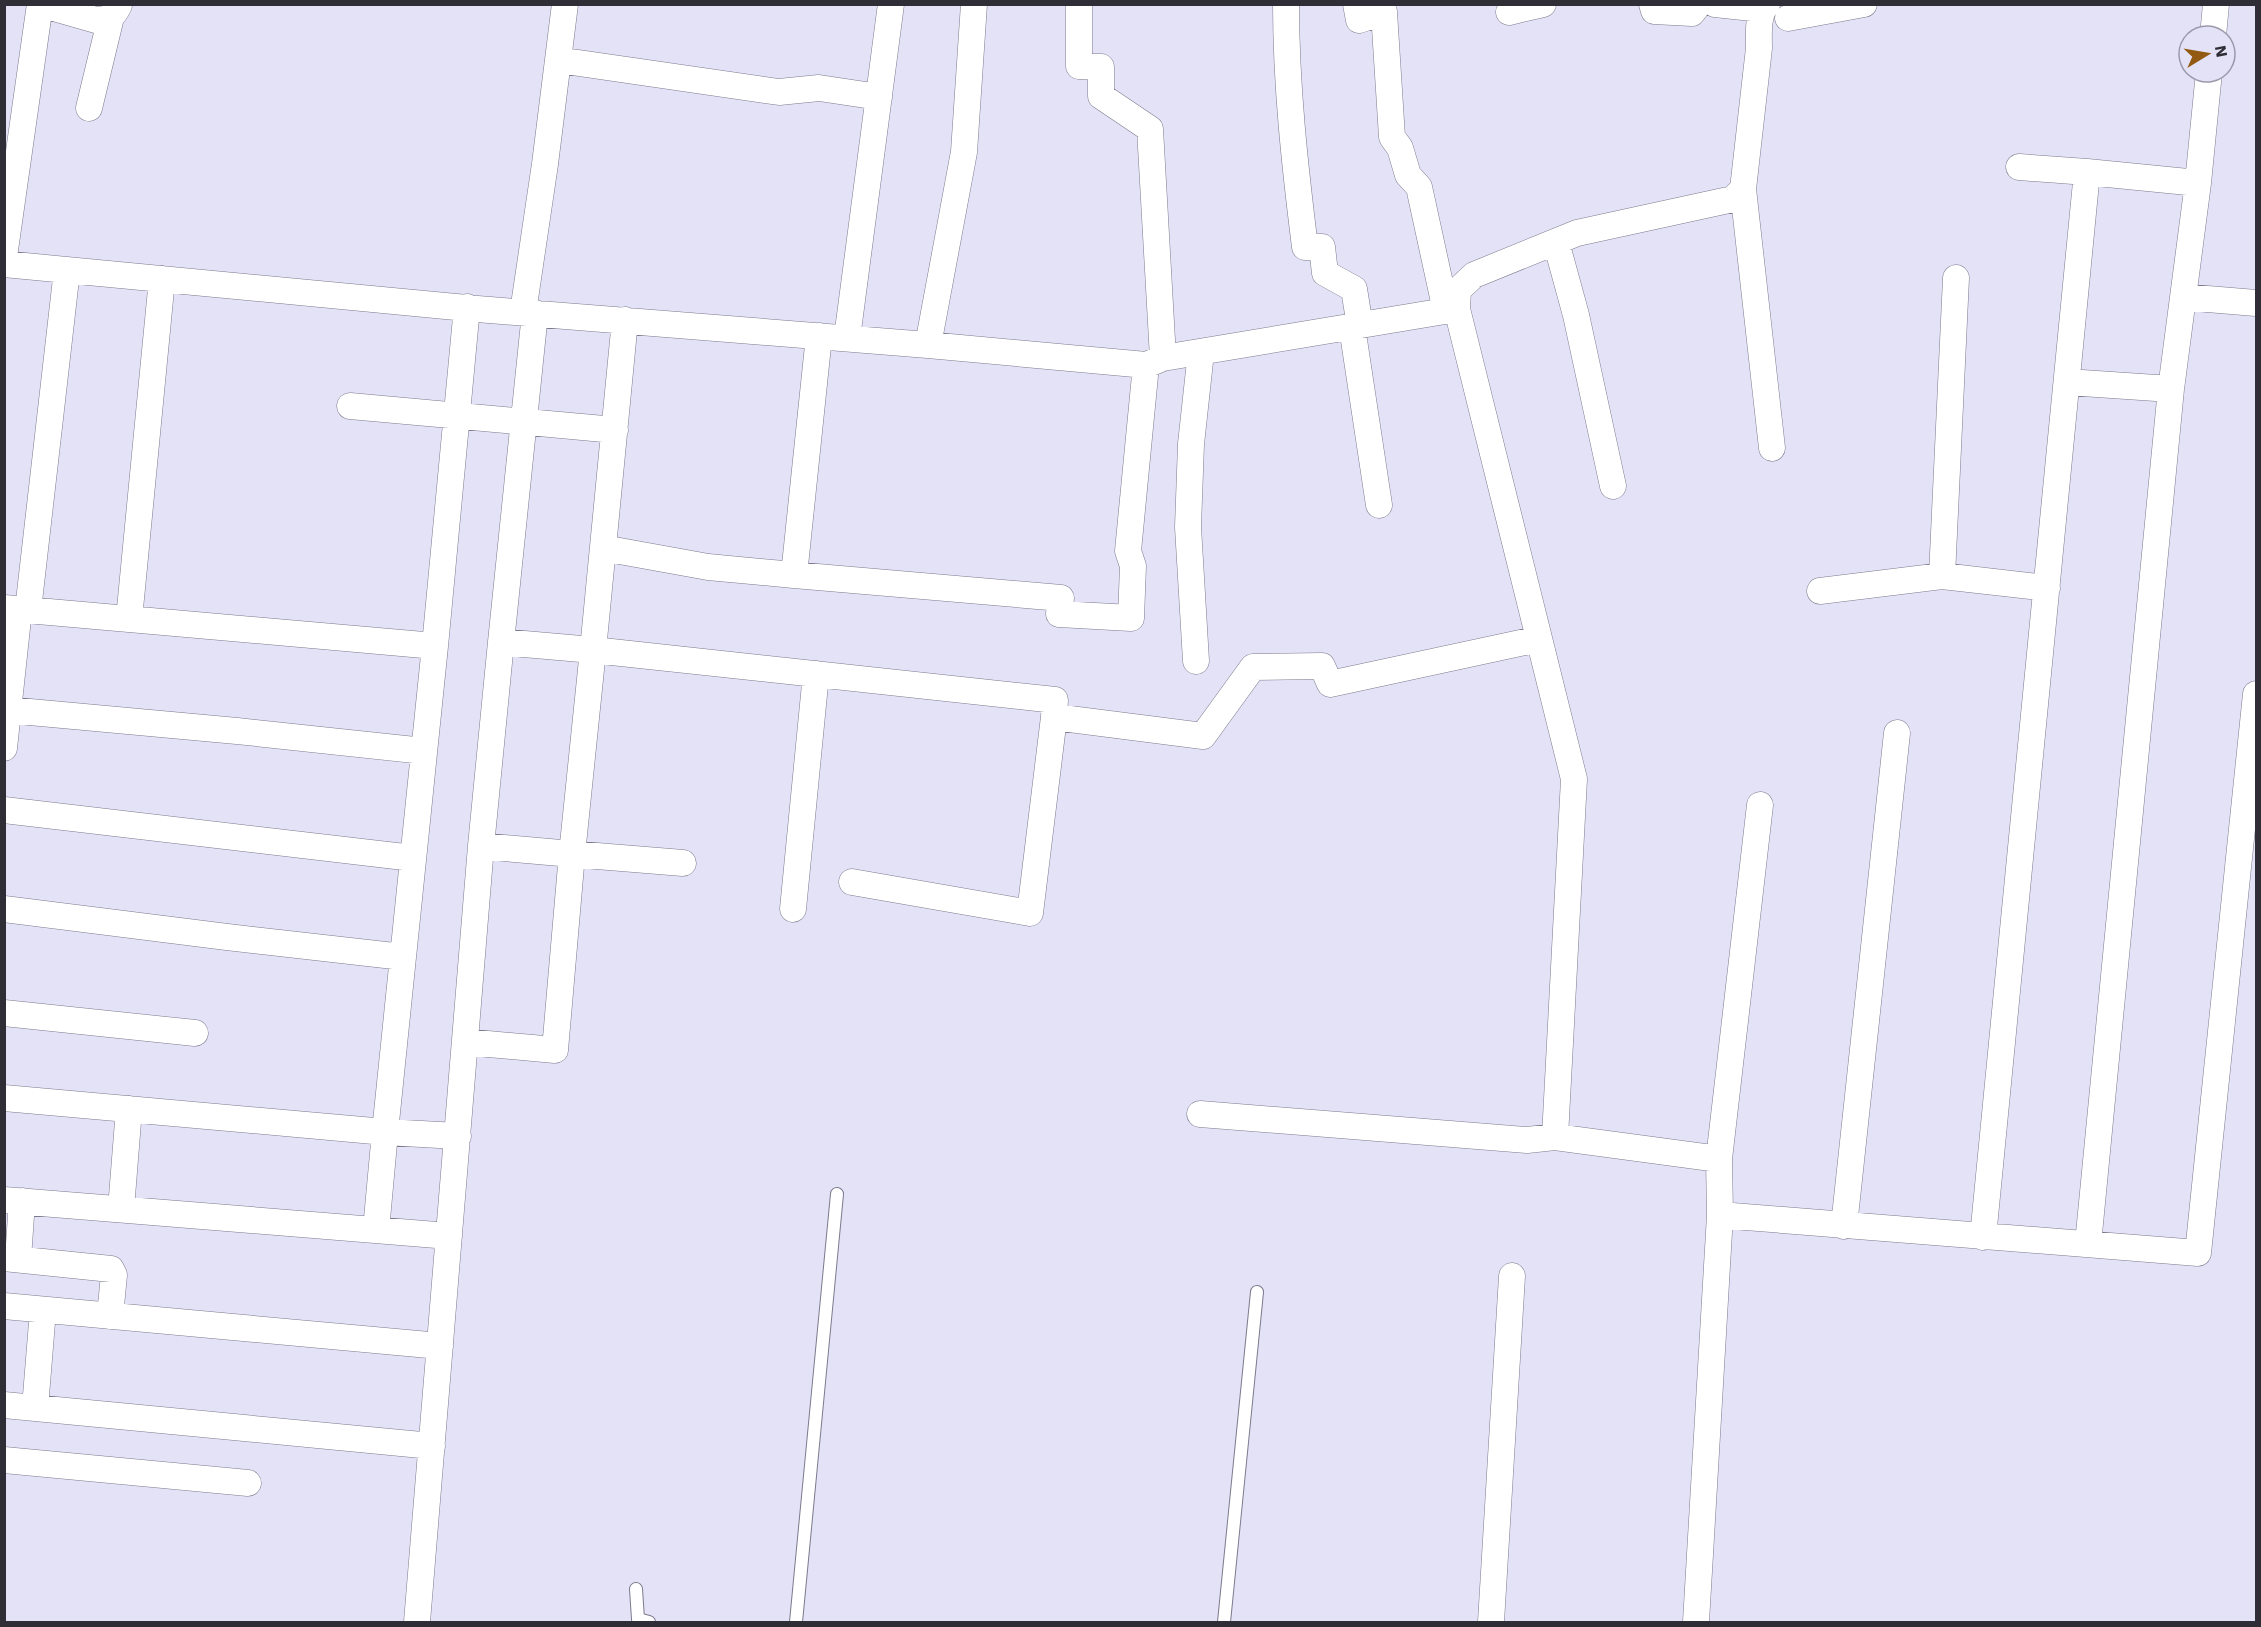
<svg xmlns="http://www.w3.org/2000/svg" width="2261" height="1627" font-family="'Work Sans',sans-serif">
  <rect width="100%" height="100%" fill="#e4e2f7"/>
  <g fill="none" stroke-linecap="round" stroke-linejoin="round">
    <defs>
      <path id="lane" d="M636,1589L638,1619L649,1622
        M796,1622L837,1194
        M1224,1622L1257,1292"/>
      <path id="street" d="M40,4L96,20C109,20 114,16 119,5
        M1079,4V66L1101,67V96L1150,129L1163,358
        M1286,4C1286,86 1295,167 1305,247H1322L1325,273L1354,289L1360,326
        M1356,4L1359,20L1384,12L1392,137L1400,148L1408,175L1419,187L1446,311
        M1652,4L1654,11L1692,13L1699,4
        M1715,4L1762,9
        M1767,4C1757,15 1759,34 1759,48L1743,189L1772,448
        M1509,12L1543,4
        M1788,18L1864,4
        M2213,36L2216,4
        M558,60L779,92L819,88L879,97
        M89,108L111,17
        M2087,172L2198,183
        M1556,242L1576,315L1613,486
        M4,257L40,4
        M4,264L477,309L928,345L1146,365L1163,358L1457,309
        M1956,278L1942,576L2047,588
        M2183,297L2256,303
        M523,312L545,164L565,4
        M625,320L593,650L1055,700L1054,717L1203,736L1253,667L1322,666L1330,684L1539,639
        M1352,327L1379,505
        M847,338L891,4
        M928,345L964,152L974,4
        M2067,382L2171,389
        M350,406L615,430
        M603,548L708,567L794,575L819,336
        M794,575L1061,598L1059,614L1131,618L1133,566L1128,551L1146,365
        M1820,591L1942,576
        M4,608L435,646L467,307
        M28,610L67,270
        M129,619L162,279
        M435,646L385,1132L458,1136
        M1196,661L1188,527L1191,444L1201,352
        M8,710L237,731L424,751
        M4,748L19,609
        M4,810L413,858
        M481,846L572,854L593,650L501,642L535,313
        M852,882L1030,913L1054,717
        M4,909L227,937L403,957
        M793,909L816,674
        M4,1013L195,1033
        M466,1042L555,1050L572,854L683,863
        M4,1098L385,1132L376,1230
        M1200,1114L1527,1140L1555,1137L1719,1159L1720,1215L2198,1253L2256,694
        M1555,1137L1574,779L1457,309L1458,290L1474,275L1577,233L1733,199L1743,189
        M1719,1159L1760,805
        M4,1200L449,1236
        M121,1209L129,1109
        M1844,1226L1897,733
        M1983,1237L2087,172L2019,167
        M2088,1244L2171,389L2198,183L2209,72
        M4,1258L111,1269L114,1275L110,1316
        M18,1259L22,1201
        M4,1306L440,1346
        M4,1405L432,1446
        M35,1408L43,1310
        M4,1460L248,1483
        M417,1622L481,846L501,642
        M1491,1622L1512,1276
        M1696,1622L1720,1215"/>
    </defs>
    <use href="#lane" stroke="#7c7a8c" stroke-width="14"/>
    <use href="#street" stroke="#7c7a8c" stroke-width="27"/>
    <use href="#lane" stroke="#fff" stroke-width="12"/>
    <use href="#street" stroke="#fff" stroke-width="26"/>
  </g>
  <rect width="2261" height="1627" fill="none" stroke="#2f2e36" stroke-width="12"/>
  <g transform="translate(2207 54) rotate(79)"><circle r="28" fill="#e4e2f7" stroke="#9c9aaa" stroke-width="1.5"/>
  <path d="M0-4.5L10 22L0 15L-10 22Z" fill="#925a12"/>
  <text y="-9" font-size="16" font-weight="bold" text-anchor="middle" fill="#2f2e36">N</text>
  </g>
</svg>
